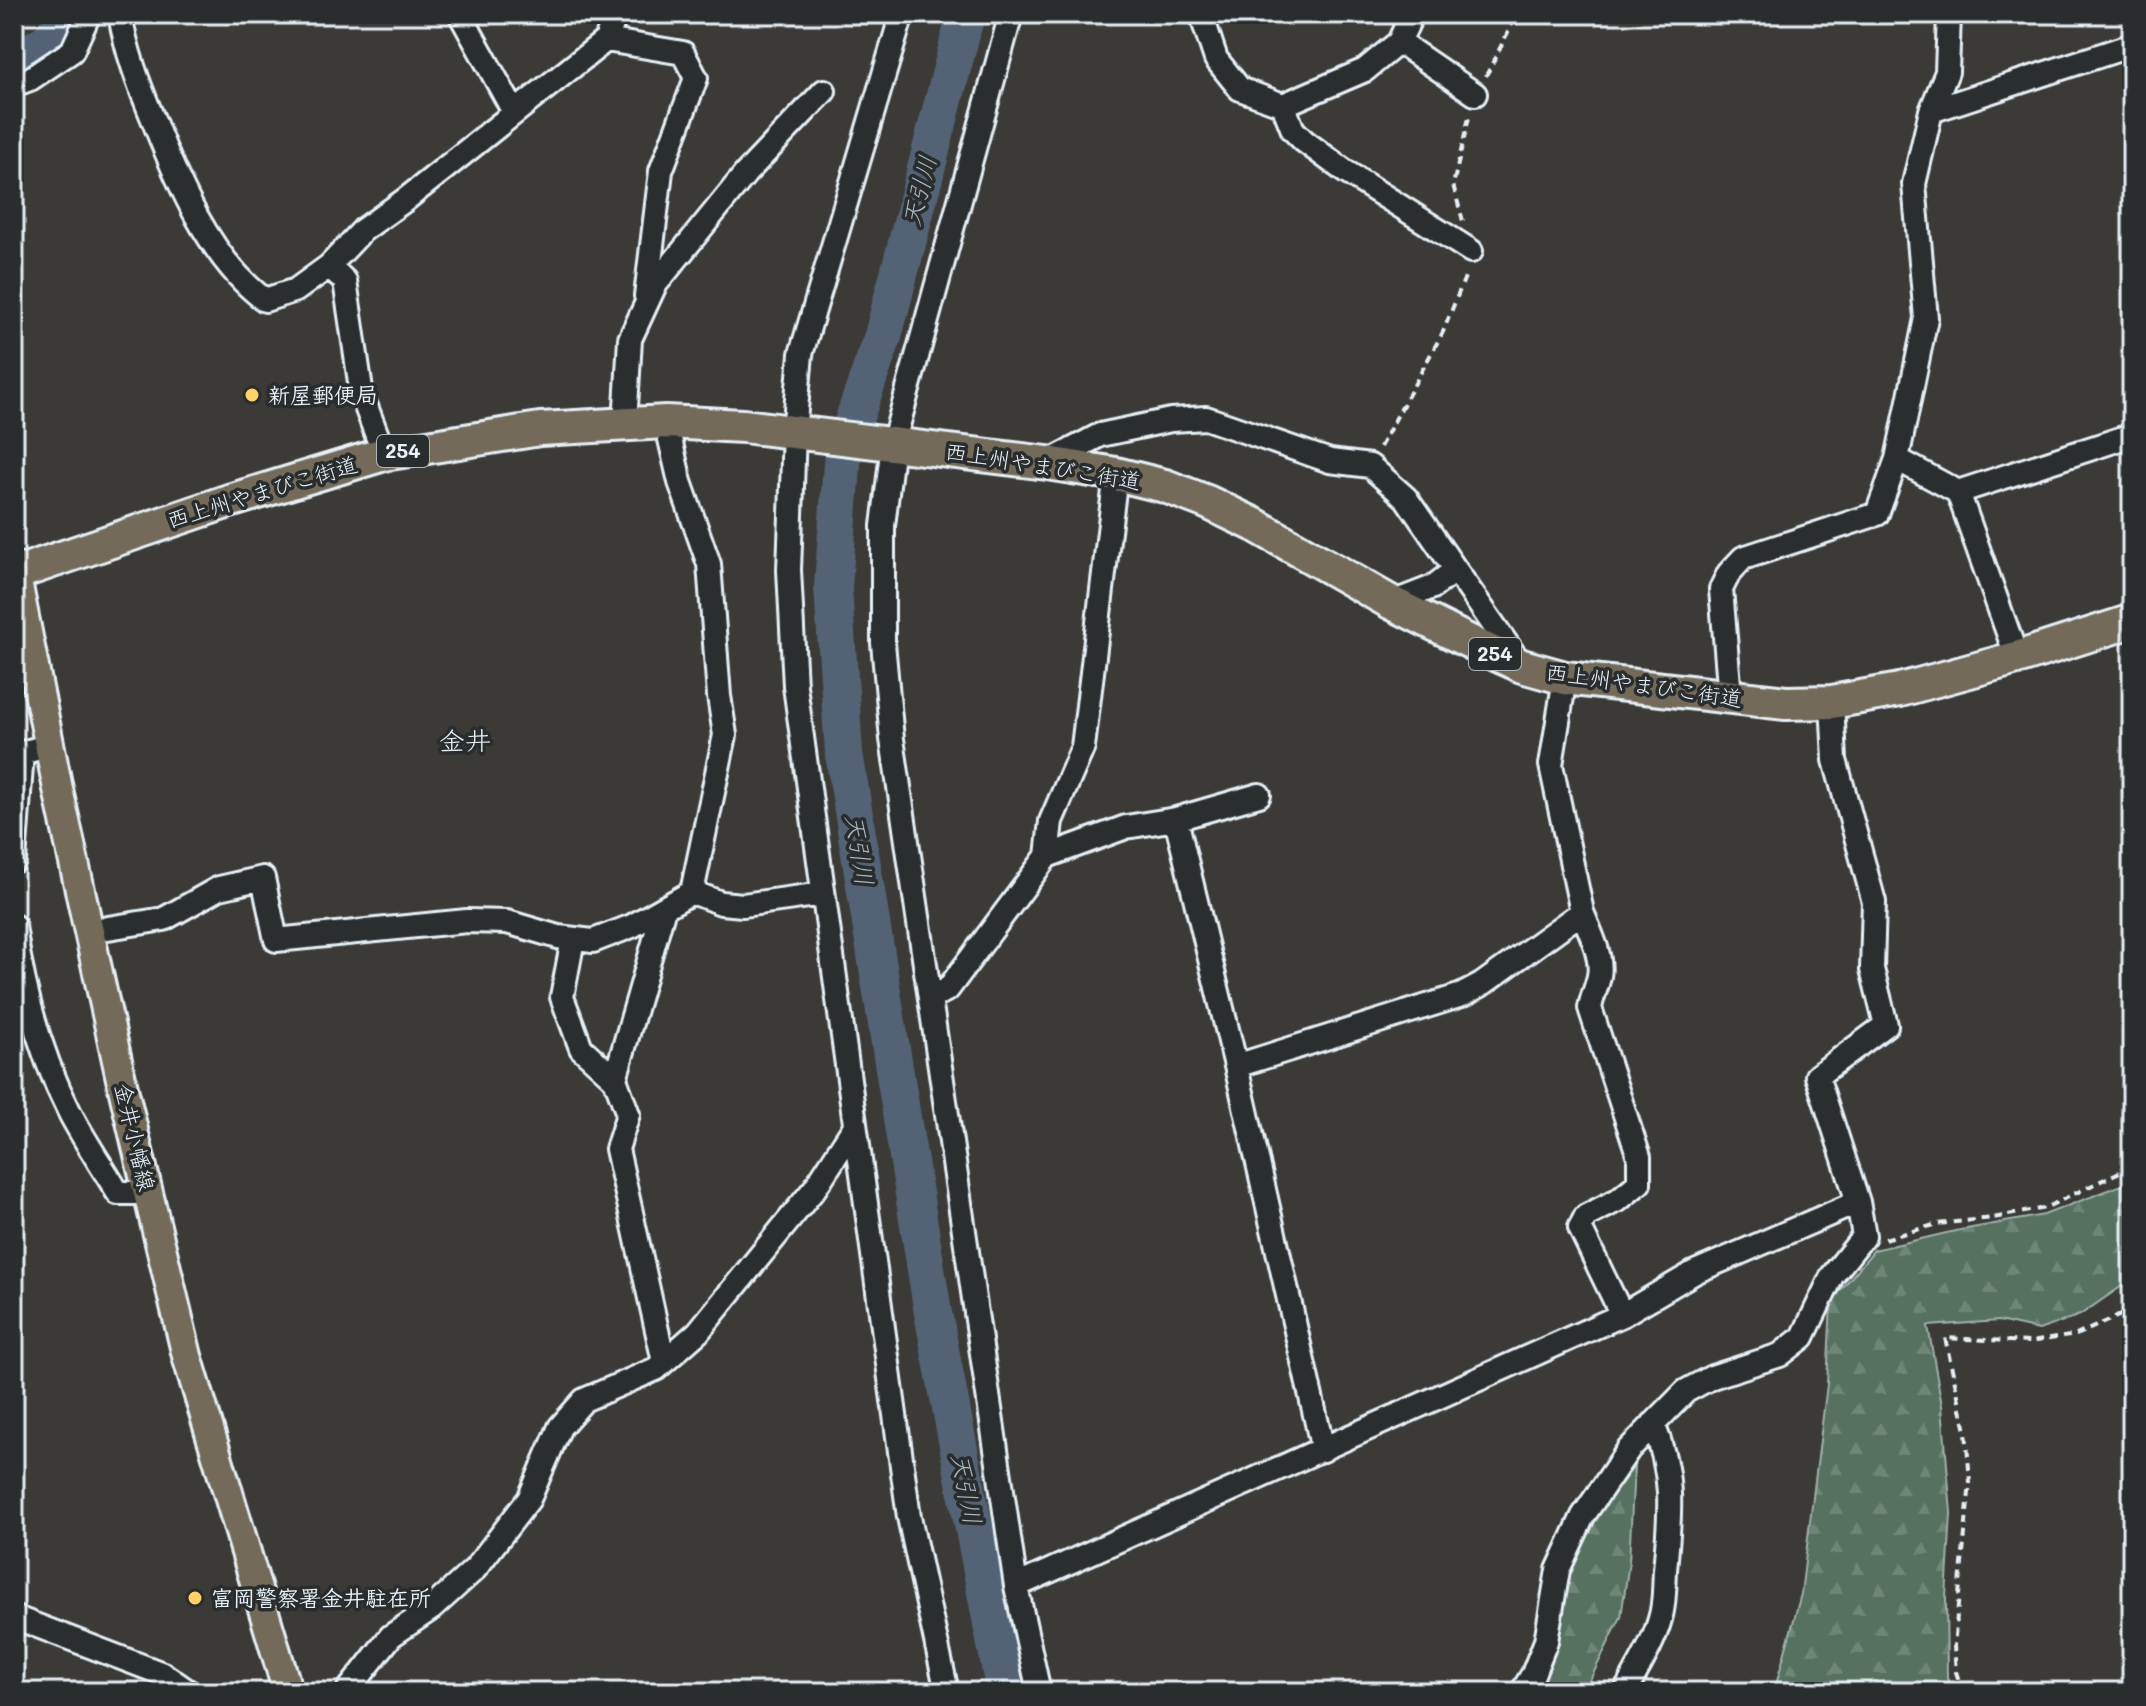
<svg xmlns="http://www.w3.org/2000/svg" width="2146" height="1706" font-family="Mali,'Klee One',sans-serif">
  <defs>
    <pattern id="forest-firs" width="22" height="20" patternUnits="userSpaceOnUse" patternTransform="scale(2)"><rect width="22" height="20" fill="#567161"/><path d="M5 1l3.5 6h-7zM16 11l3.5 6h-7z" fill="#6e8678"/></pattern>
  </defs>
  <rect width="100%" height="100%" fill="#3b3a37"/>
  <filter id="ink" filterUnits="userSpaceOnUse"><feTurbulence type="fractalNoise" baseFrequency=".0125" numOctaves="2"/><feDisplacementMap in="SourceGraphic" scale="16" xChannelSelector="R" yChannelSelector="G"/><feConvolveMatrix kernelMatrix="1 2 1 2 8 2 1 2 1" color-interpolation-filters="sRGB"/></filter>
  <g filter="url(#ink)">
    <path fill="url(#forest-firs)" stroke="#9fb1ac" stroke-width="2" d="M2132,1181V1279L2080,1315L2039,1330L1999,1321L1928,1326L1942,1406L1951,1513L1946,1598L1947,1678L1953,1692H1774L1801,1594L1827,1384L1831,1302L1874,1250L1955,1231L2044,1215Z
      M1634,1467L1629,1562L1621,1617L1584,1692H1534L1568,1571L1594,1518Z"/>
    <g fill="none" stroke-linecap="round" stroke-linejoin="round">
      <path stroke="#526474" stroke-width="38" d="M966,14L883,336L843,451L833,587L844,753L933,1313L1005,1692
        M14,62L49,41L71,14"/>
      <defs>
        <path id="minor" d="M120,14C126,51 139,85 153,119C177,181 210,260 265,300L296,290L329,266L345,281L362,396L384,454
          M460,14L514,112
          M902,14L801,354L794,432L789,570L795,686L909,1517L947,1692
          M1011,14L893,444L883,526V643L892,739L1016,1586L1039,1692
          M1201,14L1216,59L1240,89L1283,105L1365,70L1399,42L1475,94
          M606,40L683,53L696,78L661,171L646,296
          M1399,42L1412,14
          M14,85L30,79L72,51L89,14
          M1283,105L1293,130L1304,141L1346,172L1471,251
          M1931,111L2132,45
          M329,266L363,230L405,200L606,40L616,14
          M666,422L680,482L709,564L719,696L725,735L692,892
          M625,424L630,339L655,285L746,173L824,91
          M1897,459L1958,492L2017,658
          M1047,463L1100,435L1171,420L1206,418L1330,461L1370,466L1406,498L1522,666
          M1958,492L2132,435
          M1392,603L1433,587L1455,570
          M1565,678L1551,765L1582,912
          M1730,697L1721,589L1729,573L1743,558L1877,514L1897,459L1926,318L1914,184L1931,111L1947,72L1949,14
          M1176,819L1236,1066L1323,1450
          M1047,856L1051,821L1083,747L1116,474
          M14,861L22,753L50,745
          M14,926C23,991 40,1054 70,1113C84,1140 102,1166 118,1193H148
          M89,931L164,919L219,888L263,878L276,940L467,921L507,922L558,937L593,941L632,926L692,892L721,903L743,905L823,894
          M573,939L562,997L581,1048L615,1079
          M931,998L948,989L1047,856L1126,827L1176,819L1259,795
          M1236,1066L1462,995L1481,985L1582,912C1589,930 1603,956 1599,976C1597,987 1592,996 1590,1008L1639,1157V1183L1618,1200L1586,1216L1580,1228L1622,1315
          M664,1362L617,1149L628,1114L615,1079L664,908
          M1016,1586L1622,1315L1695,1272L1858,1202
          M14,1617L163,1674L189,1692
          M347,1692L391,1636L431,1609L475,1569L529,1499L560,1427L584,1400L656,1369L698,1332L815,1188L855,1126
          M1522,1692L1533,1674L1546,1641L1558,1570L1583,1516L1629,1449L1686,1391L1712,1377L1780,1355L1803,1337L1832,1276L1864,1236L1858,1202L1817,1076L1886,1025L1872,969L1874,902L1835,760L1832,702
          M1625,1692C1637,1669 1653,1645 1660,1619C1665,1604 1664,1586 1665,1570C1670,1515 1675,1476 1653,1424"/>
        <path id="major" d="M14,566L58,789L123,1088L187,1356L288,1692"/>
        <path id="highway" d="M14,574L229,501L384,454L540,429L666,422L743,426L1047,463L1116,474L1165,486L1207,502L1255,525L1392,603L1480,647L1522,666L1565,678L1786,703L1832,702L1900,690L2017,658L2132,621"/>
      </defs>
      <use href="#minor" stroke="#e8f1f8" stroke-width="28"/>
      <use href="#major" stroke="#e8f1f8" stroke-width="34"/>
      <use href="#highway" stroke="#e8f1f8" stroke-width="38"/>
      <path stroke="#e8f1f8" stroke-width="4" stroke-dasharray="8 6" stroke-linecap="butt" d="M1486,76L1517,14
        M1463,221L1453,185L1470,113
        M1380,447L1443,332L1467,272
        M1885,1239L1937,1224L1993,1218L2045,1208L2132,1166
        M1963,1692L1956,1672L1954,1646L1970,1482L1966,1431L1945,1338L2030,1342L2076,1335L2132,1310"/>
      <use href="#minor" stroke="#2a2d2e" stroke-width="22"/>
      <use href="#major" stroke="#736b5a" stroke-width="28"/>
      <use href="#highway" stroke="#736b5a" stroke-width="32"/>
    </g>
  </g>
  <g fill="#ffd166" stroke="#2a2d2e" stroke-width="3">
    <circle cx="252" cy="395" r="8"/>
    <circle cx="195" cy="1598" r="8"/>
  </g>
  <g text-anchor="middle" stroke-width="7" stroke-linejoin="round" paint-order="stroke">
    <g fill="#2a2d2e" stroke="#afb6bb" stroke-width="2">
      <rect x="377" y="435" width="52" height="32" rx="6"/>
      <rect x="1469" y="638" width="52" height="32" rx="6"/>
    </g>
    <g font-size="20" font-weight="bold" fill="#e8f1f8">
      <text x="403" y="458">254</text>
      <text x="1495" y="661">254</text>
    </g>
    <g font-size="22" font-weight="bold" fill="#e8f1f8" stroke="#2a2d2e" text-anchor="start">
      <text x="268" y="403">新屋郵便局</text>
      <text x="211" y="1606">富岡警察署金井駐在所</text>
    </g>
    <g font-size="22" fill="#e8f1f8" stroke="#2a2d2e">
      <text transform="translate(1043 466) rotate(9)" y="8">西上州やまびこ街道</text>
      <text transform="translate(262 492) rotate(-17)" y="8">西上州やまびこ街道</text>
      <text transform="translate(1644 685) rotate(8)" y="8">西上州やまびこ街道</text>
      <text transform="translate(135 1137) rotate(77)" y="8">金井小幡線</text>
    </g>
    <g font-size="24" font-style="italic" fill="#acb9c3" stroke="#2a2d2e">
      <text transform="translate(920 191) rotate(-76)" y="8">天引川</text>
      <text transform="translate(859 850) rotate(81)" y="8">天引川</text>
      <text transform="translate(966 1489) rotate(79)" y="8">天引川</text>
    </g>
    <g font-size="26" fill="#e8f1f8" stroke="#2a2d2e">
      <text x="465" y="750">金井</text>
    </g>
  </g>
  <rect width="2146" height="1706" fill="none" stroke="#2a2d2e" stroke-width="48"/>
  <rect x="24" y="24" width="2098" height="1658" fill="none" stroke="#e8f1f8" stroke-width="3" filter="url(#ink)"/>
</svg>
